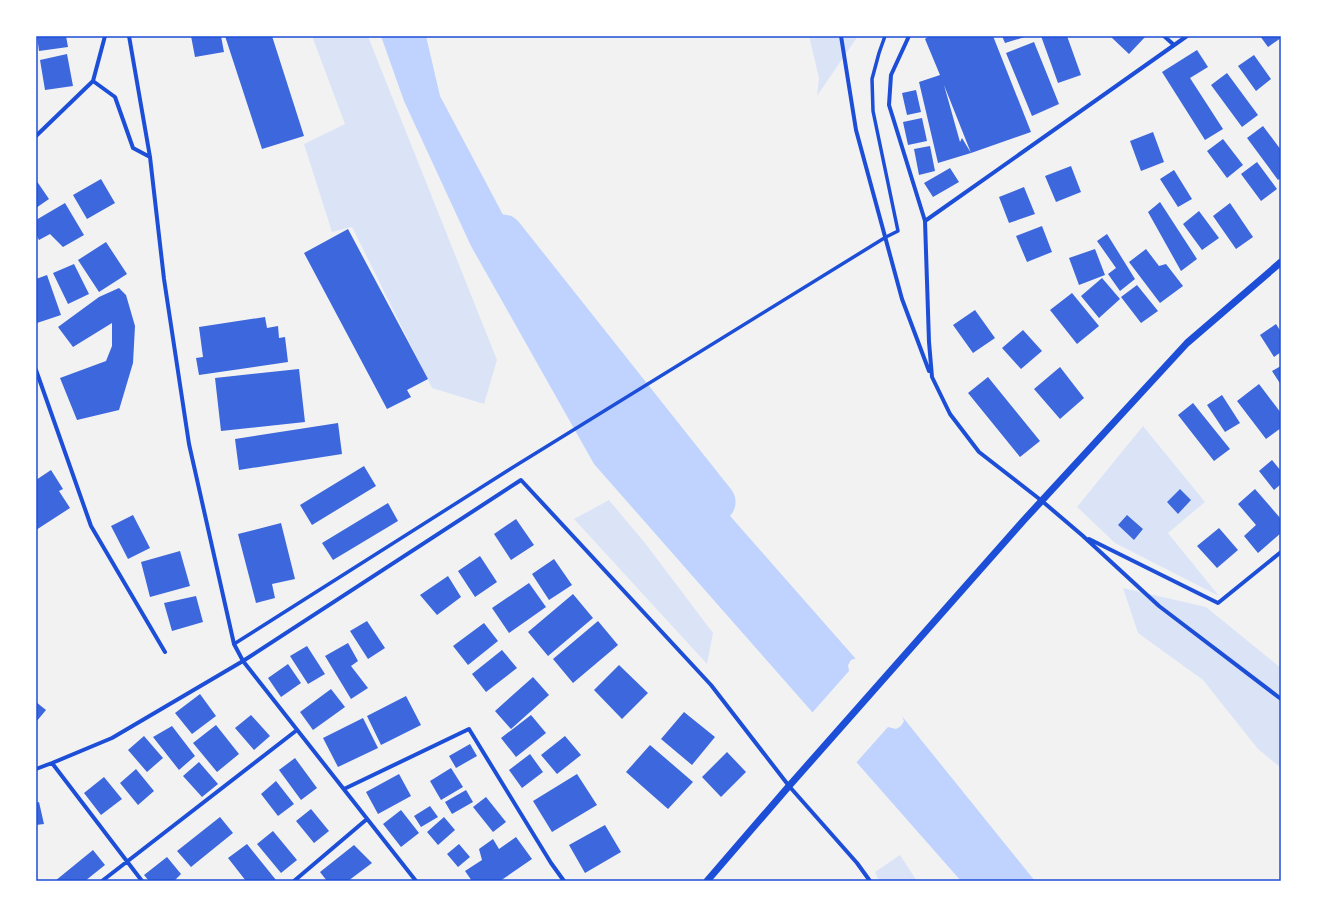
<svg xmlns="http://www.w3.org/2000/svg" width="1317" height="917" font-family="'Space Grotesk',sans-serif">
  <rect width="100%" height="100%" fill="#f2f2f2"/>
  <path fill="#dbe4f7" d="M312,36H368L369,39L497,360L484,404L432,388L352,227L332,232L304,144L345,124Z
    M809,36H858L817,96L819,78Z
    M1143,426L1205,502L1168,533L1219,596L1115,543L1077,507Z
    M609,500L645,543L713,633L707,664L574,519Z
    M1123,588L1206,607L1281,668V768L1258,749L1203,680L1138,633Z
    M900,855L917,881H879L875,872Z"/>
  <path fill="#bfd3fe" d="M381,36H426L440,96L537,279L680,459L855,658L1035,881H961L594,464L471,246L404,101Z"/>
  <path fill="#f2f2f2" d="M857,658L901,713L904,721L901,726L896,729L888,727L855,764L811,714L849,671L848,665L851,660Z"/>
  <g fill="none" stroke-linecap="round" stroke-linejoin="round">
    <path stroke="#bfd3fe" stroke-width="41" d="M503,235L715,502"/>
  </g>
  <path fill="#3d67dc" d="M37,36H66L68,47L39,51Z
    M191,36H221L224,52L195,57Z
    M225,36H272L304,136L262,149Z
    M929,36H993L1031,132L971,153L944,85L960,142L962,138L971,153L938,163L919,82L940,75L925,39Z
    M1002,36H1028L1005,43Z
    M1041,36H1067L1081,75L1058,83Z
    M1110,36H1146L1129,54Z
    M1260,36H1281V38L1268,47Z
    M1034,42L1059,104L1032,116L1006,53Z
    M1197,50L1208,67L1190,78L1223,129L1205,140L1162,72Z
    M67,54L73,86L45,90L40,60Z
    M1254,55L1271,79L1256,91L1238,66Z
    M1227,73L1258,115L1242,127L1211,85Z
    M916,90L921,112L907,115L902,93Z
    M922,118L927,141L908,145L903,122Z
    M1263,126L1281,150V178L1278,180L1247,138Z
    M1153,132L1164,162L1141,171L1130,141Z
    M1223,139L1243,165L1227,178L1207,151Z
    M930,146L935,171L919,175L914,149Z
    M1257,162L1277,189L1261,201L1241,174Z
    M1071,166L1081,192L1056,202L1045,176Z
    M950,168L959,182L933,197L924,183Z
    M1174,170L1192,199L1178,207L1160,179Z
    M101,179L115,203L87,219L73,195Z
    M36,180L49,199L36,208Z
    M1024,187L1035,214L1009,223L999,197Z
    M1160,202L1197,259L1181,271L1148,212Z
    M65,203L84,235L63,247L50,234L39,240L36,234V220Z
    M1230,203L1253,237L1236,249L1213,216Z
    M1199,211L1219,238L1202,250L1183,224Z
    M1042,226L1052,252L1027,262L1016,236Z
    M348,229L428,379L407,390L411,397L387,409L304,253Z
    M1107,234L1135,279L1120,291L1108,274L1116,268L1097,241Z
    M106,242L127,274L99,292L78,260Z
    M1095,249L1105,275L1079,285L1069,258Z
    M1146,249L1159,266L1166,264L1183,286L1160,303L1129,262Z
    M74,264L89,294L68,304L53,273Z
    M47,275L61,315L37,323L36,319V279Z
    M1102,278L1120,299L1099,318L1081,296Z
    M1137,285L1158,311L1141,323L1121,297Z
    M119,288L126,295L135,326L133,363L119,410L77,420L60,378L106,361L112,346V323L73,347L58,327L99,297Z
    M1072,293L1099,326L1077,344L1050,310Z
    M975,310L995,338L973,353L953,325Z
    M265,317L267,328L278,326L279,338L285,337L288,362L199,375L196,358L203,357L199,327Z
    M1276,324L1281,332V352L1274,357L1260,335Z
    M1023,330L1042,351L1021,369L1002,348Z
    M1281,366V385L1272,371Z
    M1060,367L1084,398L1060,419L1034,389Z
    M299,369L305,422L221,431L215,378Z
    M988,377L1040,441L1020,457L968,393Z
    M1259,384L1281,413V428L1266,439L1237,401Z
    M1222,395L1240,423L1225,432L1207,405Z
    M1193,403L1230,449L1214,461L1178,415Z
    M338,423L342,454L239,470L235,439Z
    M1272,460L1281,471V484L1274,490L1259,471Z
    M364,466L376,486L312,525L300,505Z
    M51,470L63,489L59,491L70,508L36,530V480Z
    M1180,489L1191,500L1178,514L1167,502Z
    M1255,489L1281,519V533L1258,553L1244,536L1256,525L1238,504Z
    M388,503L398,521L333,560L322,543Z
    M133,515L150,548L128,559L111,526Z
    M1127,515L1143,529L1134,540L1118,525Z
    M516,519L534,545L511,560L494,534Z
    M281,523L295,579L272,584L275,598L256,603L238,534Z
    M1219,528L1238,550L1217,568L1197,546Z
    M180,551L190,586L150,597L141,562Z
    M480,556L497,582L475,597L458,571Z
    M554,559L572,585L549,600L532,574Z
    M448,576L461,597L437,615L420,595Z
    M529,583L546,607L509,633L492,608Z
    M573,594L593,618L548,656L528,632Z
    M196,596L203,622L172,631L164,603Z
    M367,621L385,648L368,659L350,631Z
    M598,621L618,645L573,683L553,659Z
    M484,623L498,641L468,665L453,646Z
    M348,643L358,661L351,666L368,688L351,699L325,656Z
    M307,646L325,674L308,684L290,656Z
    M502,650L517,668L486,692L472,674Z
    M288,664L301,683L281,697L268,678Z
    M619,665L648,693L622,719L594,690Z
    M533,677L549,695L511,729L495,711Z
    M331,689L345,707L313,730L300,712Z
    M200,694L216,716L192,734L175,713Z
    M406,696L421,725L381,745L367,716Z
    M36,702L46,710L36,722Z
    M684,712L715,737L692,765L661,739Z
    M251,715L270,736L254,750L235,728Z
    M531,715L546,733L516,757L501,738Z
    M363,718L378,748L338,767L323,738Z
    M216,725L239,754L217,772L193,743Z
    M172,726L195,756L179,770L153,737Z
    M144,736L163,758L147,772L128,750Z
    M565,736L581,755L557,774L541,755Z
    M470,744L477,756L456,768L449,756Z
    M650,745L693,782L668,809L626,772Z
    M727,752L746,772L721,797L702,777Z
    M530,754L543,772L522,788L509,770Z
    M295,758L317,788L301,800L279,770Z
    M199,762L218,784L202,797L183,776Z
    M451,768L463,787L441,800L430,781Z
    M136,769L154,791L138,805L120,783Z
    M399,774L411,796L378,814L366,792Z
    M577,774L597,805L552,832L533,801Z
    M104,777L122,799L101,815L84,793Z
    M276,781L294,804L278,816L261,794Z
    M466,790L473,802L452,814L445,802Z
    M486,797L506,822L493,832L473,807Z
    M39,802L44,824L36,825V803Z
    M430,806L438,817L421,827L414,816Z
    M311,809L329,831L314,843L296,821Z
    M401,810L419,833L401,847L383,824Z
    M220,817L233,833L191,867L177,851Z
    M444,817L455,830L438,845L427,832Z
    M605,825L621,852L585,873L569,845Z
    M273,831L297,860L281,873L257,844Z
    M516,837L532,859L500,881H472L465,871L482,860L479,849L493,839L499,849Z
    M247,844L276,880L274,881H246L228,858Z
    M459,844L470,857L458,867L447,854Z
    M354,845L372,863L348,881H327L320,872Z
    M93,850L105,865L85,881H55Z
    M167,857L181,874L174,881H149L144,875Z"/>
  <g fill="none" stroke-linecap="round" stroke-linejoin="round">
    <path stroke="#1d4ed8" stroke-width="3.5" d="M234,644L515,466L886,237L898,231L873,111L872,79L879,53L885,36"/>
    <path stroke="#1d4ed8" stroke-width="4" d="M129,36L150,157L164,279L189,444L234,644L243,661L416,881
      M841,36L856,130L902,299L929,371
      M909,36L891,75L889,105L925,221L929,342L932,377L950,414L979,452L1042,501L1083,536L1159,606L1281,699
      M1164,36L1174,45
      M93,81L115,97L133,148L150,157
      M36,136L93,81L105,36
      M925,221L1187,36
      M36,370L91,526L165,652
      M1089,539L1218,603L1281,552
      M52,763L142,881
      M36,769L52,763L112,738L243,661L521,480L711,685L789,786L857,863L870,881
      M344,789L469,729L551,863L564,881
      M102,881L297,730
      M294,881L367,819"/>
    <path stroke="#1d4ed8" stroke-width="7" d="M707,881L789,786L1024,520L1187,343L1281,262"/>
  </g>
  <rect width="1317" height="917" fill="none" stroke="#ffffff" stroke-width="74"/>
  <rect x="37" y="37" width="1243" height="843" fill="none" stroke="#1d4ed8" stroke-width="1.5"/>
</svg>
